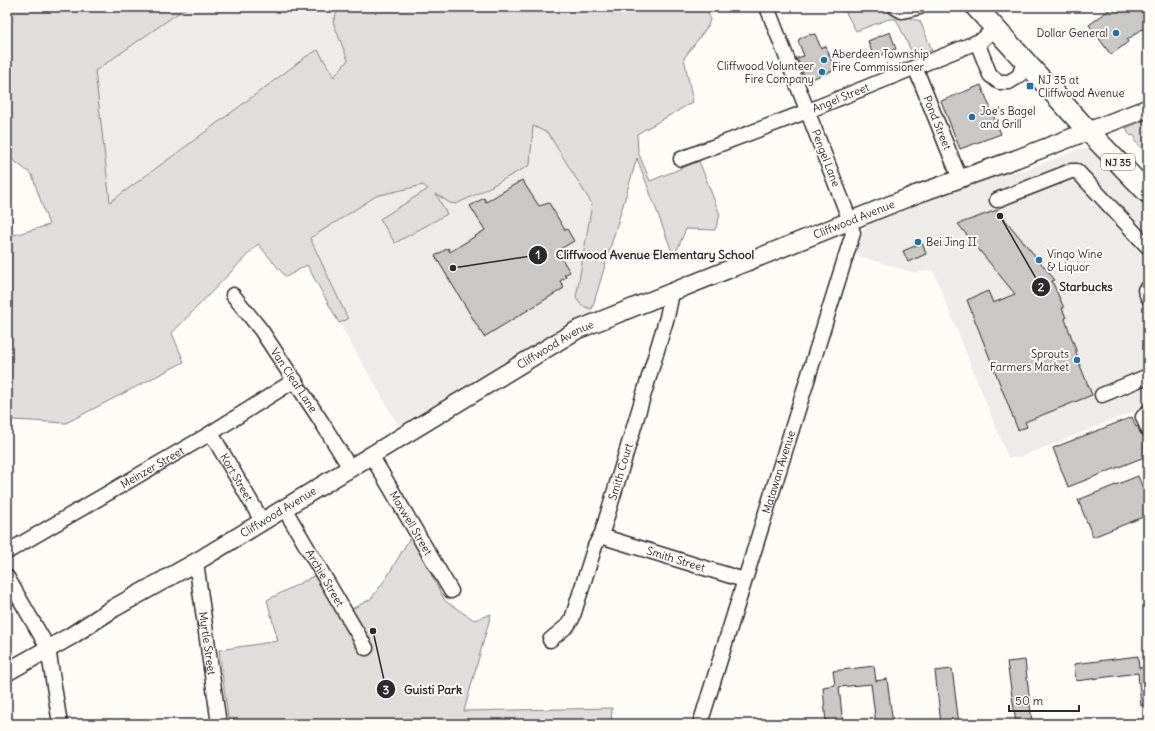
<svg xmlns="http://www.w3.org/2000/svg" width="1155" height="731" font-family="Delius,sans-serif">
  <rect width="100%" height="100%" fill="#fdfcf7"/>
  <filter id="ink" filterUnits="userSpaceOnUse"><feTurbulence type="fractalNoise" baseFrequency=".025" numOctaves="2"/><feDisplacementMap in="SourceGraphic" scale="8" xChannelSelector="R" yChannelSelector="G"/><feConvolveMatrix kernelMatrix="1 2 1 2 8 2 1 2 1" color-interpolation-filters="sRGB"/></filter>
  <g filter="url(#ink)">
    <path fill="#edece8" d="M187,7H339L333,22L348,60L334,77L318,50L109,202L95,71Z
      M533,125L548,133L592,204L576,298L582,306L592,309L594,315L571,324L399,426L339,323L348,319L310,238L336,222L376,196L423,185L450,203L456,204L477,194L530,165Z
      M1080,149H1086L1095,153L1148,209V406L1020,457L1008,458L933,270L915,273L855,255L863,231L871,222L1005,173L1026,170Z"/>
    <path fill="#dfdeda" stroke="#858482" d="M7,7H187L95,71L110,202L185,147L307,56L318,50L334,77L348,60L333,22L339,7H707L710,19L708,26L684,58L693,102L637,134L638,152L650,181L699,161L720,215L715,230L686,229L674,257L637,158L592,309L582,306L576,298L592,204L548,133L533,126L530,165L477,194L456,204L450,203L436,194L447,214L395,243L380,219L428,189L423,185L376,196L336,222L310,238L348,319L339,323L307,265L286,277L258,244L172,333L184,362L66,423L13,420L7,424V237L49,225L32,175L7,155Z
      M843,7H887L895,14L920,21L932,50L914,57L896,19H889L856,31Z
      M1148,119V155L1134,140L1136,138L1133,135L1131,136L1127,132L1128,131L1126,128Z
      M411,536L445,601L474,620L491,614L464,711L612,708L611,724H229L219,650L278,641L267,600L318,574L340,615L371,599L387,577Z"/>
    <path fill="#c9c8c4" stroke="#2b2b2b" d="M1113,7H1148V25L1127,40L1128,42L1111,55L1089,25Z
      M890,32L896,49L874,58L868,41Z
      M810,34V35L815,34L821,48L826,46L835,70L806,81L797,58L804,56L798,41L799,40V39Z
      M981,85L1001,134L960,149L941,101Z
      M522,180L539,206L549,203L565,230L567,229L574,241L557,251L570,272L564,275L566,277L560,281L564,288L484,337L435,256L448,248L450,252L485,230L470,206L484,198L486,202Z
      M997,210L1055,280L1052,281L1064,308H1062L1066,318L1065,319L1076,350V352L1079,363L1092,395L1025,422L1027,427L1018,430L967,300L988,291L993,303L1015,294L958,224Z
      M922,243L926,254L908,262L903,251Z
      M1132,417L1136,427L1138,426L1140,433L1145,437L1148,445L1144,446L1147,456L1068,487L1053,448Z
      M1138,476L1148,501V515L1093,537L1078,500Z
      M1138,656L1139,668L1148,667V704L1141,706L1138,673L1076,681L1074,664Z
      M1025,660L1032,722L1016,723L1007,662Z
      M874,666L876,681L887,679L893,724H876L871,684L839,687L843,724H826L823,687L835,685L833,671Z
      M952,669L959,724H941L935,671Z"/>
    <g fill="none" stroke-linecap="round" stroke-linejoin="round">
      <defs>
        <g id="minor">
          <path d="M895,7L902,11L920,7"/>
          <path d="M977,42L990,75L999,82H1009L1019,76L1025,60"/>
          <path id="s1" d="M915,67L960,179"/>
          <path id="s2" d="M681,159L808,111L982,40L995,28"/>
          <path d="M997,200L1071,171H1077L1148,247"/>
          <path d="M1145,290L1148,297"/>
          <path id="s3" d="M233,295L261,330L321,421L350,468"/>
          <path d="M1102,395L1148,376"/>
          <path d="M1148,412L1143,417L1148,429"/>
          <path id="s4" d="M211,433L262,521"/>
          <path id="s5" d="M371,455L451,591"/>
          <path id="s6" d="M284,508L366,648"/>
          <path id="s7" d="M607,538L744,580"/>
          <path id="s8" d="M7,552L211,433L295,380"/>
          <path id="s9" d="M196,562L219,724"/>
          <path d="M7,577L48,648L60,724"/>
          <path id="s10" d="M550,640L567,626L572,619L595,546L602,533L667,317L672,293"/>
          <path id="s11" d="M700,724L853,233L847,213L767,7"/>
        </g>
        <g id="major">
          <path id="s12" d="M7,672L71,636L114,608L196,562L577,330L917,194L1016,159L1148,108"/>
        </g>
        <path id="highway" d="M976,7L1088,131L1148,193"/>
      </defs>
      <use href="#minor" stroke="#2b2b2b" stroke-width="17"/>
      <use href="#major" stroke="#2b2b2b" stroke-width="20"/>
      <use href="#highway" stroke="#2b2b2b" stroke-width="23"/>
      <use href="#minor" stroke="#fdfcf7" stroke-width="14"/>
      <use href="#major" stroke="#fdfcf7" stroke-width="17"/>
      <use href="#highway" stroke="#fdfcf7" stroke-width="20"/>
    </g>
  </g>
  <g fill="#1f6fb2" stroke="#fdfcf7" stroke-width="1.5">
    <circle cx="1116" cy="33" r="4"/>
    <circle cx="824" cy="60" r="4"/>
    <circle cx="822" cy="72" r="4"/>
    <rect x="1026" y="82" width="8" height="8" rx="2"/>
    <circle cx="972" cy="117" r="4"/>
    <circle cx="918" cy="242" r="4"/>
    <circle cx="1039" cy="260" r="4"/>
    <circle cx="1077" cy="360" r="4"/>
  </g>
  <g text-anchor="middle" stroke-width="4" stroke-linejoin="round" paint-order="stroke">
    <rect fill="#fdfcf7" stroke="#6a6a68" stroke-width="1" x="1101" y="154" width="34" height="16" rx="3"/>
    <g font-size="10" font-weight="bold" fill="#2b2b2b">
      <text x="1118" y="166">NJ 35</text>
    </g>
    <g font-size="11" fill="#2b2b2b" stroke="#fdfcf7" text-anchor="start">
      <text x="1108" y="37" text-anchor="end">Dollar General</text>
      <text x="832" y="58">Aberdeen Township<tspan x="832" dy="13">Fire Commissioner</tspan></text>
      <text x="814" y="70" text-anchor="end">Cliffwood Volunteer<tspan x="814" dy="13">Fire Company</tspan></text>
      <text x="1038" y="84">NJ 35 at<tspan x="1038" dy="13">Cliffwood Avenue</tspan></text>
      <text x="980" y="115">Joe's Bagel<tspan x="980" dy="13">and Grill</tspan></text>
      <text x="926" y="246">Bei Jing II</text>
      <text x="1047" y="258">Vingo Wine<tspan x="1047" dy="13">&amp; Liquor</tspan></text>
      <text x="1069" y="358" text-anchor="end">Sprouts<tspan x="1069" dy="13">Farmers Market</tspan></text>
    </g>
    <g font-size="11" fill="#2b2b2b" stroke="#fdfcf7">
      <text dy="4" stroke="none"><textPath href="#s2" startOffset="171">Angel Street</textPath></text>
      <text dy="4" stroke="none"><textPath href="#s1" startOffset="60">Pond Street</textPath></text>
      <text transform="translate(826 158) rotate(69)" y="4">Pengel Lane</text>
      <text dy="4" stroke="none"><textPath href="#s12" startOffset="963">Cliffwood Avenue</textPath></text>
      <text dy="4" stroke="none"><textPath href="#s12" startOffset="639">Cliffwood Avenue</textPath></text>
      <text dy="4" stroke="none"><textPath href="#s3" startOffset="105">Van Cleaf Lane</textPath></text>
      <text dy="4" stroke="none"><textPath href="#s8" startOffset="168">Meinzer Street</textPath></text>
      <text dy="4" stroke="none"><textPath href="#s10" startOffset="186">Smith Court</textPath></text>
      <text dy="4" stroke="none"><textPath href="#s11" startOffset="264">Matawan Avenue</textPath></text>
      <text dy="4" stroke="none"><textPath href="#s4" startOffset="51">Kort Street</textPath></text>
      <text dy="4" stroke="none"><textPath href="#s12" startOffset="315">Cliffwood Avenue</textPath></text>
      <text dy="4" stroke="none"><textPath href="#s5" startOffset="79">Maxwell Street</textPath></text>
      <text dy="4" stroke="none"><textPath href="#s7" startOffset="72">Smith Street</textPath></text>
      <text dy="4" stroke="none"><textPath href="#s6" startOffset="81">Archie Street</textPath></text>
      <text dy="4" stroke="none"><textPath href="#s9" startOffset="82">Myrtle Street</textPath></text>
    </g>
  </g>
  <path fill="none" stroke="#2b2b2b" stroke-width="1.5" d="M453 268L538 255M1000 216L1041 287M373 631L386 689"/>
  <g fill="#2b2b2b" stroke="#fdfcf7" stroke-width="1.5">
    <circle cx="453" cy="268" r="4"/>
    <circle cx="1000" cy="216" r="4"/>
    <circle cx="373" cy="631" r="4"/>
    <circle cx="538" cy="255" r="10"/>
    <circle cx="1041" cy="287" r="10"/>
    <circle cx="386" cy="689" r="10"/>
  </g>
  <g font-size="12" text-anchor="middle" font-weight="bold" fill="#fff">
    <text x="538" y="259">1</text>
    <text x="1041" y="291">2</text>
    <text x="386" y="694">3</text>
  </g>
  <g font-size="12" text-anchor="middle" font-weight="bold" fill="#2b2b2b" stroke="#fdfcf7" stroke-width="4" stroke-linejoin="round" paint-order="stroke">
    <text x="655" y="259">Cliffwood Avenue Elementary School</text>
    <text x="1086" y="291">Starbucks</text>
    <text x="433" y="694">Guisti Park</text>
  </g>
  <rect width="1155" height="731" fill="none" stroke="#fdfcf7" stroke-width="24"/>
  <rect x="12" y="12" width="1131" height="707" fill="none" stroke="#2b2b2b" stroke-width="1.5" filter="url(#ink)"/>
  <path d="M1009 705v6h70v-6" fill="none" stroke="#2b2b2b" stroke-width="2"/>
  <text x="1015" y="705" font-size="12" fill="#2b2b2b" stroke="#fdfcf7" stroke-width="3" paint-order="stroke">50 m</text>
</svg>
